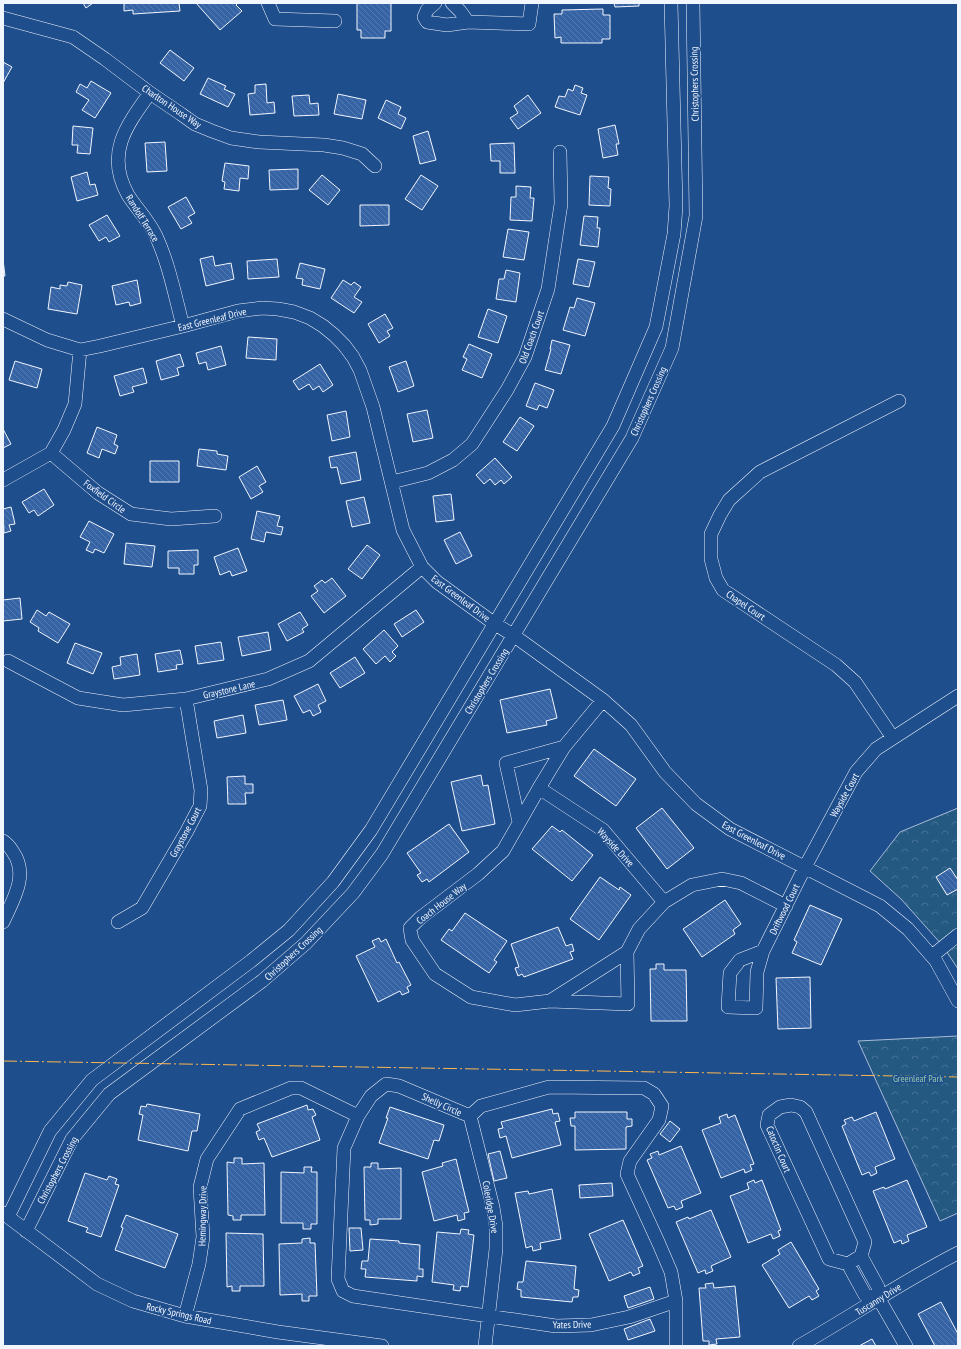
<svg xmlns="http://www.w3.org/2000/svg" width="961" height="1349" font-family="'PT Sans Narrow',sans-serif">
  <defs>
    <pattern id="park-crowns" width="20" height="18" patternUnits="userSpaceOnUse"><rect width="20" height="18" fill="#245a82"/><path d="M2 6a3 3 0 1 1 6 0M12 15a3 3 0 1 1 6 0" fill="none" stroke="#447295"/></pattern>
    <pattern id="building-back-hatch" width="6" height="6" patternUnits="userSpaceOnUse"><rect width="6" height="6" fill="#3563a3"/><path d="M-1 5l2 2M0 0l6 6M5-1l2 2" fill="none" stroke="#537ab1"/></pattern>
  </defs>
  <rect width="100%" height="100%" fill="#1f4e8c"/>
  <path fill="url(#park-crowns)" stroke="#a8bbd7" d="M958,808V969L943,946L901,899L870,871L900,832Z
    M958,1036V1213L940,1221L858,1041Z"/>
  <path fill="url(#building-back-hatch)" stroke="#f2f6ff" d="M83,3H93L86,8Z
    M124,3H179L180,11L133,14V10L124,11Z
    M196,3H238L236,5L242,11L220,30Z
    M357,3H391V31H385V38H361V30H357Z
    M614,3H639V6L615,7Z
    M603,9V15H610V39H602V43H561V37L555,38L554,14H562V10Z
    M170,50L194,68L184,81L160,63Z
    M3,62L12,67L3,83Z
    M208,78L226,86L224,89L235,94L228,107L200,94Z
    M91,81L111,93L95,118L82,110L89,100L76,92L80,84L87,88Z
    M266,84L267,103L274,102L275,113L250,115L248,94L255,93V85Z
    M575,85L583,88L581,93L587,95L580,115L555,107L559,96L565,97L568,89L573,91Z
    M338,94L366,100L362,119L334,114Z
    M309,95L310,104L318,103L319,115L294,116L292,96Z
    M528,95L541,113L518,129L510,118L518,113L514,106Z
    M386,100L401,107L398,114L406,118L401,129L378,118Z
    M615,125L619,144H616L618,155L603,158L598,129Z
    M73,126L93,128L90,154L77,153L78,145H72Z
    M428,131L436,160L420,164L413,136Z
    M165,142L167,171L147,172L145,143Z
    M514,143L515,173H500V161H491L490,144Z
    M225,163L249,166L248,179L240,178L239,191L224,189L225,182L222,181Z
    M298,169V189L270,190L269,170Z
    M87,172L90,185L95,184L98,195L77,201L71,177Z
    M322,175L340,190L328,205L309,190Z
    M421,175L438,186L422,210L405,199Z
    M590,176L609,177L608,188L611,189L610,206L589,205Z
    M516,186L531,187L530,198H534L532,221L510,220L511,197H516Z
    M186,197L195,213L188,217L192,223L181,229L168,207Z
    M360,205H389V225L360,226Z
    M107,215L120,236L109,242L106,237L99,241L89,225Z
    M584,216L598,217L597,228H600L598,247L580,245Z
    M508,229L529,232L524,260L503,257Z
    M213,256L215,266L231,263L234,279L206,286L200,259Z
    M277,259L279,277L248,279L247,261Z
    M578,259L595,262L589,287L573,284Z
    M3,260L5,276H3Z
    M300,263L325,269L320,289L302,285L303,279L296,278Z
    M506,270L520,273L516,302L496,299L499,279H504Z
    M137,280L141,303L130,306L129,302L116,305L112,286Z
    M343,280L351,285L354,282L361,287L354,297L362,302L354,313L331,298Z
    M68,282L82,285L77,314L48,309L51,287L60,289V285L67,286Z
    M577,298L595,303L585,336L563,330L570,307L574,308Z
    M488,309L507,316L498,343L478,337Z
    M385,314L393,328L387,331L390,336L379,343L368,324Z
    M248,337L277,339L276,360L246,358Z
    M552,340L570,345L561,374L545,370L551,349H550Z
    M469,344L492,354L482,378L462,370L467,359L463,357Z
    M221,346L226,365L208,370L206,362L199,364L196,353Z
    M180,354L184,366L177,368L179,375L161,380L156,361Z
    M15,361L42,369L37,388L9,380Z
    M406,361L414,386L398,392L389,367Z
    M320,364L333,385L323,392L319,386L313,390L309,384L299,390L293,381Z
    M143,368L147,383L132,387L134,392L120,396L114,376Z
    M535,383L554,390L547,408L539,405L537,410L526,406Z
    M427,410L433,438L413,442L407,414Z
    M346,411L350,437L332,441L327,415Z
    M520,417L534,426L517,451L503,442Z
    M97,427L117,435L114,444L118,446L115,454L102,449L99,458L87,453Z
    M3,429L11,444L3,448Z
    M199,449L217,451V454L228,456L226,470L197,466Z
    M356,452L361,480L341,484L337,467L331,468L329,457Z
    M495,458L512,477L504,484L501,480L495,485L490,479L484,484L476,475Z
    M150,461H179V482H150Z
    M257,466L266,482L259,486L263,492L251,499L239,477Z
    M44,489L54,505L38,516L34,510L29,513L22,502Z
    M451,494L454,520L436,522L433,496Z
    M364,497L370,523L352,527L346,501Z
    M11,507L15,524L9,525L11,531L4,533L3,509Z
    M257,511L280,516L277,526L283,527L281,535L266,532L264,542L251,539Z
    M89,521L114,534L104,553L95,549L93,553L86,550L90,542L80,537Z
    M460,532L472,556L456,564L444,540Z
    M126,543L155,546L152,567L124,564Z
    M367,545L380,555L362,579L348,569Z
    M238,548L247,571L232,576L230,571L220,575L214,557Z
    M198,550V565H194V574H179V568H168V551Z
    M332,578L346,596L324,613L311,596L318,591L314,586L322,580L325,583Z
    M20,598L22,619L3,621V600Z
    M37,610L46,616L49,612L70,624L58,643L38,631L39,628L30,622Z
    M416,610L424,622L402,637L394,624Z
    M300,612L308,625L302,629L304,632L287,641L278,624Z
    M384,630L398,646L392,652L396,656L390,662L385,656L376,664L363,649Z
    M268,632L271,650L242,656L238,637Z
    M221,642L224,660L198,664L195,646Z
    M75,643L102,653L93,674L67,663Z
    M180,650L183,664L176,665L177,669L158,672L155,654Z
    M137,654L140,675L114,679L112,667L121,665L120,657Z
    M355,657L365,673L340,688L330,673Z
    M318,684L326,701L318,705L321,712L313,716L310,710L303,713L294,696Z
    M550,689L557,718L546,721L547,725L507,733L500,700Z
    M283,700L287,720L259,725L255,705Z
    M243,715L246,733L217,738L214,721Z
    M594,749L636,779L616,806L574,776Z
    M481,775L483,786L488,785L495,824L462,831L451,782Z
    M245,776V784H253V793H245L246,804H228L227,777Z
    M662,808L694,848L667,869L636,828Z
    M449,824L469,852L429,882L427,879L422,882L417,875L421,873L407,853Z
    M552,826L560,832L562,830L593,855L572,881L532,849Z
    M950,868L958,880V889L947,895L936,877Z
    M600,877L619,890L620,887L631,895L599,940L570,919Z
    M725,900L741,924L733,930L735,934L702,957L683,929Z
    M810,905L842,919L821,965L792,953L797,942L794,940Z
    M465,913L507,941L494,960L497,962L489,973L441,940L449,929L452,931Z
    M558,927L566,946L572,944L574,951L570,952L573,959L524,977L522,974L518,976L515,968L519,967L511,944Z
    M379,938L381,942L386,939L397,963L399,962L411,985L407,987L409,992L402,995L400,991L378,1002L356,956L375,947L372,941Z
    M656,964H664V970H686L687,1021H651L650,969H656Z
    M810,977L811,1028L778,1029L776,978Z
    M147,1104L200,1114L197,1131H192L188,1151L138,1140L143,1115L139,1114L141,1106L146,1107Z
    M307,1105L308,1110L313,1109L316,1115L312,1117L320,1140L272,1157L264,1138L259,1140L256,1132L260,1130L257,1124Z
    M390,1107L444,1125L439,1141L434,1140L428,1159L379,1143L388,1118H386Z
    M552,1109L553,1114L558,1113L560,1121L555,1122L561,1145L512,1158L506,1136L500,1138L498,1129L503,1128L501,1122Z
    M575,1112H627V1119H632V1126L626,1127V1149L575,1150V1126H571L570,1118H575Z
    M876,1112L895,1159L875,1167L877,1173L871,1176L869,1172L862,1175L842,1126L846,1124L844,1120L852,1117L854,1121Z
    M727,1114L728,1118L735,1115L754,1164L750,1165L752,1170L745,1173L744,1169L721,1178L702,1130L721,1123L719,1117Z
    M670,1121L680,1129L670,1142L660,1134Z
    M681,1146L701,1193L681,1201L683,1207L676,1210L674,1206L668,1208L647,1160L652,1158L650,1154L658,1151L659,1155Z
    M500,1151L507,1178L494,1181L488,1154Z
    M234,1158H242V1164L264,1163L265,1215H241V1220H233V1216L228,1215L227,1162L234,1163Z
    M456,1159L469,1212L464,1213L465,1219L458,1221L457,1215L434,1221L422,1172L443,1166L442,1163Z
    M371,1163H378V1169L401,1168V1219H378V1224L370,1225V1220H365L364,1167H371Z
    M304,1167H312L311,1172H317V1224H311V1229H303V1223H281V1172L304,1173Z
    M85,1173L107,1180L109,1176L117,1179L115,1184L119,1185L101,1237L86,1232L88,1228L68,1221Z
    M754,1180L755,1183L762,1180L781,1230L778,1231L780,1236L773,1239L771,1234L748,1243L730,1196L749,1189L747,1183Z
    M907,1180L927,1227L907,1235L909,1241L902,1244L901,1240L894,1243L873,1191L884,1187L885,1189Z
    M612,1183L613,1196L580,1198L579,1185Z
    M552,1189L561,1239L540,1243L541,1249L533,1251L532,1246L526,1248L515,1193L528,1191L529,1194Z
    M711,1210L731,1257L711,1266L713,1271L706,1274L705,1270L698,1273L676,1222L688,1217L689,1219Z
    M126,1215L178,1234L165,1268L115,1250L123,1228L121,1227Z
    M623,1220L643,1266L638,1268L640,1273L633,1276L631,1272L609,1281L589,1234Z
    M349,1228H361L363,1250L350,1251Z
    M461,1229L469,1230L468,1234L474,1235L468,1287L461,1286L460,1291L453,1290L454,1285L432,1282L437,1232L460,1234Z
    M226,1233L263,1234L264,1286H240V1291H232V1286L227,1287Z
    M310,1238V1243H315L317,1296H309V1301H302V1294L280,1295L279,1244L302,1243V1239Z
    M370,1239L399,1241V1243L420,1245L419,1269H423V1277L417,1276V1281L365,1277L366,1269H361L362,1261H368Z
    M791,1242L819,1289L816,1291L819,1296L812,1300L809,1296L789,1308L762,1265L780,1254L778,1250Z
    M526,1261L576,1266L574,1289L579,1290L578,1297H573L572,1302L521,1297V1290L517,1289L518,1282H523Z
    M713,1283L714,1288L735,1286L740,1337L716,1339L717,1344L709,1345V1341H703L699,1288H706L705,1284Z
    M650,1287L654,1299L628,1308L624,1296Z
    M941,1302L958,1334V1346H935L918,1314Z
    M650,1319L655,1331L628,1340L624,1329Z
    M872,1339L876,1346H859Z"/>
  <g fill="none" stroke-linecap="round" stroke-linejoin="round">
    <defs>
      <path id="minor" d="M268,3L275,19L335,21
        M435,3L427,10L424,17L427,22L447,25L468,22L529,24L532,3
        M452,3L460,11L468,22
        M3,18L73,37L105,59L150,93L181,114L195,124L212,131L231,138L259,142L324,145L343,148L362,154L375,166
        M150,93C126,126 105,154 128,195C137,209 149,221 156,236C169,264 175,296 183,326
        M3,319L47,340L80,350L100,346L183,326L238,311L262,308L278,309L294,312L310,318L323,326L334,335L344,345L353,357L360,370L373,407L403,530L422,567L437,582L495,624L513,635L603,700L631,725L665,772L696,804L730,829L880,906L908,929L936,961L958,1001
        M51,453L98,493L131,514L171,519L215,516
        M3,480L51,453L64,430L75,404L80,350
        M392,482L428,473L453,460L472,444L507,390L525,357L548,289L561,204L560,152
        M8,661L78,698L123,705L186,699L268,679L309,661L422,567
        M603,700L564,747L539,788L503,851L478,874L420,918L410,928L412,940L435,974L471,997L515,1005L550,1001L627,952L639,929L664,902L692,885L722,879L741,883L786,906
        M893,738L855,682L836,665L723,590L716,578L711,559V534L720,515L729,500L760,472L899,401
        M539,788L603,830L664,902
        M519,822L506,763L564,747
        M3,841C8,844 10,847 13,852C29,875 13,900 3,922
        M118,922L142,908L187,831L200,806L201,790L186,699
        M763,951L805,867L856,772L876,749L958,696
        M763,951L757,972L756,1008L728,1007L730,973L740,960Z
        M932,956L958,935
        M550,1001L628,1004L627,952
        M470,1116L493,1207L496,1226V1249L485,1346
        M3,1213L97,1284L133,1301L185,1316L278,1332L382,1346
        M8,1217L50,1131L92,1080L251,961L289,930L333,882L371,830L613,426L656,327L674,234L676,206L671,3
        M26,1231L72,1139L109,1094L262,981L306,943L353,893L382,854L632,438L672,348L696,216L693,3
        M861,1256L848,1264L829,1259L767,1125L769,1115L780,1107L791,1105L800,1107L806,1112L865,1242L861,1256L878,1287L879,1299L906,1346
        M848,1264L865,1295L879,1299
        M185,1316L199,1264L203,1237L200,1187L207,1159L240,1109L291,1088H301L358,1116
        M676,1346V1301L671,1272L659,1244L627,1174L630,1161L659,1120L662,1106L654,1094L644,1088L549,1087L481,1106L470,1116L399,1086L386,1084L371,1096L358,1116L344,1148L338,1279L343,1291L353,1296L556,1326L591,1325L629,1317L676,1301
        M799,1346C852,1316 903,1281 958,1253"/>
    </defs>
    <use href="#minor" stroke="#f2f6ff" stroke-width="14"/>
    <use href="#minor" stroke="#1f4e8c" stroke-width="13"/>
    <path stroke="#ffb74d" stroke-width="1" stroke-dasharray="14 3 2 3" stroke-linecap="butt" d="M3,1061L958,1077"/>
  </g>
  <g text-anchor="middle" stroke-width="3" stroke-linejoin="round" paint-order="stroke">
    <g font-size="10" fill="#f2f6ff" stroke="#1f4e8c">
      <text transform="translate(694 84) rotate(-91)" y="4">Christophers Crossing</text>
      <text transform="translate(172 106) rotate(34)" y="4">Charlton House Way</text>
      <text transform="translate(143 218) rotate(58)" y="4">Randolf Terrace</text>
      <text transform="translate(212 319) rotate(-14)" y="4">East Greenleaf Drive</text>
      <text transform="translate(531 337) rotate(-70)" y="4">Old Coach Court</text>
      <text transform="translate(648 401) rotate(-66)" y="4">Christophers Crossing</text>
      <text transform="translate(105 496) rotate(36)" y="4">Foxfield Circle</text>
      <text transform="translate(461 598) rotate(37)" y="4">East Greenleaf Drive</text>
      <text transform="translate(746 605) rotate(34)" y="4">Chapel Court</text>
      <text transform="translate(486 681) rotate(-59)" y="4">Christophers Crossing</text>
      <text transform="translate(229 689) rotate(-13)" y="4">Graystone Lane</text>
      <text transform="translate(844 795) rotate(-61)" y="4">Wayside Court</text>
      <text transform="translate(185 832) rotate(-62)" y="4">Graystone Court</text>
      <text transform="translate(754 840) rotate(28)" y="4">East Greenleaf Drive</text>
      <text transform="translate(616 847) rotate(47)" y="4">Wayside Drive</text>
      <text transform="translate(441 903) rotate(-38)" y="4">Coach House Way</text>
      <text transform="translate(784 909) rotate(-64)" y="4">Driftwood Court</text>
      <text transform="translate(293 953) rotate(-43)" y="4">Christophers Crossing</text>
      <text transform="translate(442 1104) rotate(24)" y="4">Shelly Circle</text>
      <text transform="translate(779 1149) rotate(67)" y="4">Catoctin Court</text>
      <text transform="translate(57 1170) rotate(-62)" y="4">Christophers Crossing</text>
      <text transform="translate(491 1207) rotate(80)" y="4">Coleridge Drive</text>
      <text transform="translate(202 1216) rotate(-89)" y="4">Hemingway Drive</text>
      <text transform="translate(878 1299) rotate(-32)" y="4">Tuscanny Drive</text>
      <text transform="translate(179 1313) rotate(13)" y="4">Rocky Springs Road</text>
      <text transform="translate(572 1324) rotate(-1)" y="4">Yates Drive</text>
    </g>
    <g font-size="10" fill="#97c8a6" stroke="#1f4e8c">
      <text x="918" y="1082">Greenleaf Park</text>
    </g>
  </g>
  <rect width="961" height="1349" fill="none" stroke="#f2f6ff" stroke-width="8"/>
</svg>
